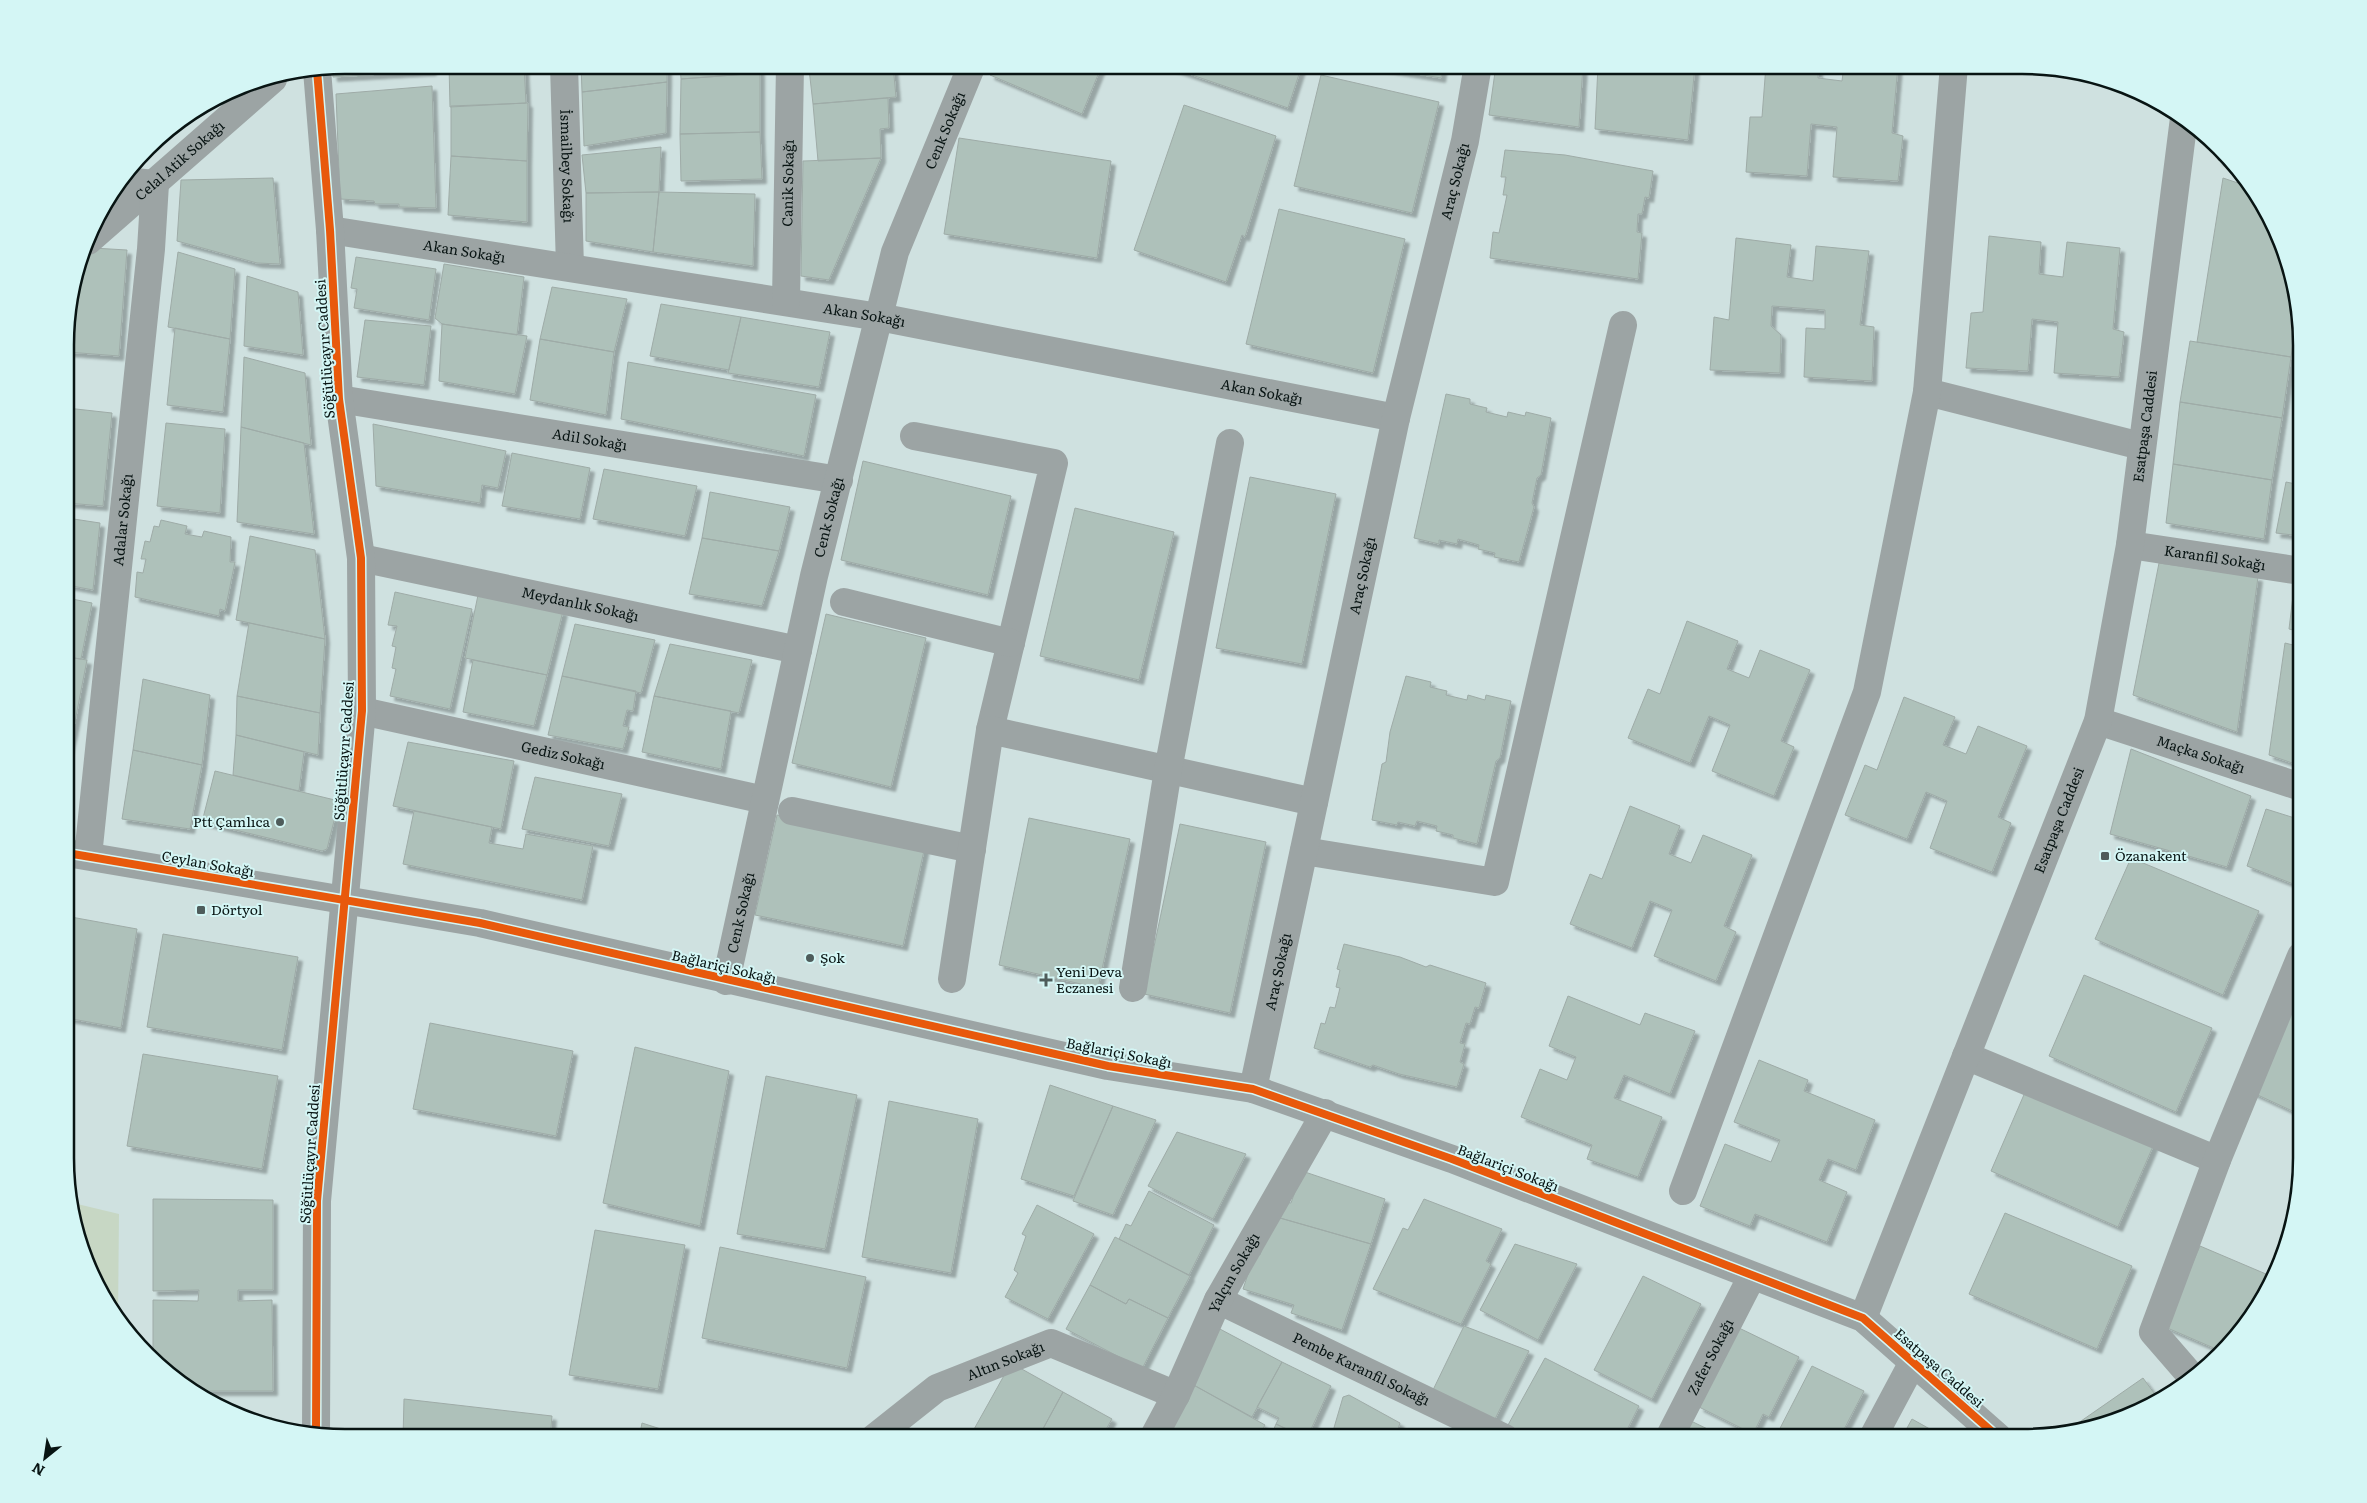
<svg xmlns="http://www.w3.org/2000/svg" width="2367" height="1503" font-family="Literata,serif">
  <defs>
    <filter id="shadow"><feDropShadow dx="4.5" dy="4.5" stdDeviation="1" flood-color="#0004"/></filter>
  </defs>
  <rect width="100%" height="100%" fill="#cfe1e0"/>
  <path fill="#c7d7c4" d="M69,1202L119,1214L118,1320L112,1313L80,1248Z"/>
  <path fill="#aec1ba" stroke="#9eaba7" filter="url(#shadow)" d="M345,65H432V71L333,77L332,67Z
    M449,65H524L526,103L450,107Z
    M581,65H667V82L582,92Z
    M680,65H759L760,73L681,79Z
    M813,65H893L896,97L813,104L809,69H814Z
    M994,65H1102L1082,114L990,75Z
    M1163,65H1302L1288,108Z
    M1362,65H1443L1441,78Z
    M1496,65H1583L1579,127L1489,115Z
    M1598,65H1695L1688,140L1595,129Z
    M1766,65H1818V78L1842,81L1844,65H1898L1892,133L1903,136L1898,181L1833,177L1837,127L1811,124L1807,176L1746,172L1750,117H1762Z
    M760,73V132L680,134L681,79Z
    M1321,75L1439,102L1412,213L1294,186Z
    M667,82L666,133L584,146L582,92Z
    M432,86L436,208L399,207V204H375L374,201L340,199L336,94Z
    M888,98L889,128L880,129L881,158L818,161L813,104Z
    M528,103L527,161L451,156V106Z
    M1184,105L1276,136L1245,237L1242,235L1226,282L1134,250Z
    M760,132L762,179L681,181L680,134Z
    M959,138L1111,161L1097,258L944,234Z
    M2219,146L2220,147L2234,165L2218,160Z
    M661,147L659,192L586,193L582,155Z
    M1505,150L1565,155L1653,171L1649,198L1645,197L1642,214H1638L1637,232L1642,233L1638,279L1490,258L1493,232L1499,233L1507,195H1503L1506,177H1501Z
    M451,156L527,161V222L448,215Z
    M881,158L829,280L801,276L803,161Z
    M273,178L280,264L257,263L177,241L181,180Z
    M2223,178L2250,187L2265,205L2292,272L2298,308L2291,357L2197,342Z
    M659,192L653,252L586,241V193Z
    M659,192L755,194L753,266L653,252Z
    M1279,209L1405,239L1373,373L1246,344Z
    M1989,236L2041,242L2039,274L2063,277L2067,242L2120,248L2113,329L2124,332L2119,377L2054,373L2058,322L2032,319L2028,371L1966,368L1971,313L1983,312Z
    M1736,238L1791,245L1787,277L1813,281L1816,246L1869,251L1860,325L1874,327L1872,381L1804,377L1806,328L1825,329V310L1772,306L1771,326L1781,335L1780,373L1710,370L1714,317L1729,320Z
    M93,248L127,250L119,356L67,352L68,305L84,254Z
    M178,252L235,269L230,339L168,327Z
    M356,257L436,269L429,320L354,308L357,289L351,288Z
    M444,264L524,277L517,335L442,324L435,318Z
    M247,276L298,292L303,355L244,346Z
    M552,287L627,299L614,352L540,339Z
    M661,304L741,317L729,370L650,356Z
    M741,317L830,332L819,387L728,373Z
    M365,320L431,326L424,385L357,377Z
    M442,324L527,336L515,394L439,381Z
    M175,328L230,339L223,412L167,405Z
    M540,339L614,352L606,415L530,400Z
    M2190,341L2291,357L2282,418L2180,402Z
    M244,357L305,373L311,445L241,427Z
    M628,362L816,395L804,456L621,419Z
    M1446,394L1470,399V404L1487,408L1486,412L1507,417L1508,412L1525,416L1526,412L1551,418L1541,475L1537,478L1532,503L1534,507L1519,562L1494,557L1495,553L1478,549L1479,545L1458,539L1457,544L1439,540V544L1414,538Z
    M2180,402L2282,418L2272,480L2173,464Z
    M67,408L112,413L103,506L67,503Z
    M166,423L225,429L220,513L157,506Z
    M373,424L506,451L498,488L482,485L480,503L376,486Z
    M241,427L304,443L314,534L237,522Z
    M512,453L590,468L580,519L502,506Z
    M863,461L1011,496L988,595L841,560Z
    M2173,464L2272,480L2264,539L2166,523Z
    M604,469L697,486L685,536L593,519Z
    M1250,477L1336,494L1302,664L1216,648Z
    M2286,482L2301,485V536L2276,533Z
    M710,492L790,507L779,551L702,538Z
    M1075,508L1174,532L1139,680L1040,656Z
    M67,518L100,523L93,590L67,585Z
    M161,520L187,526L185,534L202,537L204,531L231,537L230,562H235L225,611L220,609L219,616L135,597L137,572L143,573L146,559H141L145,541L150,542L154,526L159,527Z
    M250,536L315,550L325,639L236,620Z
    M702,538L779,551L762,606L689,594Z
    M2159,563L2258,577L2237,732L2133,695Z
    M2295,579L2301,580V632L2289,629Z
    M395,592L472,609L450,709L390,696L396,669L392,668L396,647L392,646L397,626L388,625Z
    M478,595L563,611L547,675L465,658Z
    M67,598L92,603L81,659L67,657Z
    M826,614L926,638L891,787L792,763Z
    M1687,621L1738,641L1727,669L1749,678L1760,650L1810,670L1781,741L1794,747L1774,796L1712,771L1730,725L1709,716L1690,763L1628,738L1648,689L1660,694Z
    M249,623L325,639L320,713L237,696Z
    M575,624L655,640L641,693L562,676Z
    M2285,643L2301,647V766L2269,755Z
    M670,644L752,660L739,713L654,696Z
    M67,657L87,660L73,732L67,730Z
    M473,660L547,675L534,726L463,712Z
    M562,676L636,691L633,711L627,710L623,726L629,727L623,749L548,735Z
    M1406,676L1431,682L1430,687L1447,691L1446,695L1467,700L1468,695L1485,700L1486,695L1511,701L1500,758L1496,761L1477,844L1453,838V835L1436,831L1437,826L1417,821L1415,826L1398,822L1397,825L1372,820L1382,764L1386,762L1390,732Z
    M143,679L210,695L202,765L133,750Z
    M237,696L320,713L318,755L236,735Z
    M654,696L731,711L721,769L642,752Z
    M1904,697L1955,717L1943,745L1966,754L1978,726L2027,746L1998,817L2011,823L1992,872L1930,848L1947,801L1926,792L1907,839L1845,815L1865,765L1877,770Z
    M67,730L73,732L67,757Z
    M236,735L304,752L299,791L233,775Z
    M408,742L514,761L501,829L393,806Z
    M2131,749L2251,796L2227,867L2110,834Z
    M133,750L202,765L190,829L122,819Z
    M215,771L339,801L327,849L322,851L202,822Z
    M535,777L622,794L609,846L522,829Z
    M1630,806L1680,826L1669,854L1691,863L1703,835L1752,855L1724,926L1736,932L1716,981L1654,956L1672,910L1650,901L1632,948L1570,924L1590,874L1602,879Z
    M2266,809L2301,820V887L2247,866Z
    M414,811L492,827L489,843L523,849L526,834L593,846L582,900L403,864Z
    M777,815L925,846L903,946L755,915Z
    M1029,818L1130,839L1098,988L999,965Z
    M1180,824L1266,842L1230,1013L1144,994Z
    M2131,858L2259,911L2223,995L2095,939Z
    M71,917L137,929L121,1028L67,1018V926L70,927Z
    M163,934L298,957L282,1050L147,1027Z
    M1344,944L1400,957L1426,967L1430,965L1486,983L1479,1008L1475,1007L1470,1024L1466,1023L1460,1043L1465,1044L1460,1062L1464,1064L1457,1087L1399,1074L1373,1065L1370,1067L1314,1048L1321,1023L1325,1024L1330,1007L1335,1008L1340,988L1336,987L1340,970L1337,969Z
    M2084,975L2212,1028L2176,1112L2049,1056Z
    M2301,976V1115L2249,1091Z
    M1568,996L1640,1025L1645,1013L1695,1031L1670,1094L1624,1075L1614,1098L1662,1117L1638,1177L1587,1159L1592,1145L1521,1117L1540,1069L1567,1080L1576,1057L1549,1046Z
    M430,1023L573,1051L556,1136L413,1109Z
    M635,1047L729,1071L700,1226L603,1203Z
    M143,1054L278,1076L262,1169L127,1146Z
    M1759,1060L1808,1080L1804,1091L1875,1120L1856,1170L1828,1159L1819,1180L1847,1192L1827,1242L1755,1214L1750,1226L1700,1206L1725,1144L1771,1162L1780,1140L1734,1122Z
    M766,1076L857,1095L825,1249L737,1234Z
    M1050,1085L1113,1106L1074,1196L1021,1179Z
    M2026,1090L2154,1144L2118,1227L1991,1171Z
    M889,1101L978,1119L951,1273L862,1257Z
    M1113,1106L1156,1120L1113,1215L1073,1201Z
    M1177,1132L1246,1154L1213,1219L1148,1186Z
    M1302,1171L1385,1199L1371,1244L1280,1218L1285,1202L1291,1203Z
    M1149,1191L1214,1225L1189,1275L1119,1239L1126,1224L1131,1226Z
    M153,1199L273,1200V1290H238V1301L272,1300L273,1391H191L153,1354V1300L198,1301L199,1290L153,1291Z
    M1424,1199L1502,1229L1486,1261L1491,1264L1461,1324L1373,1289L1403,1228L1408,1230Z
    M1037,1205L1094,1234L1048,1319L1005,1297L1018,1273L1014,1270L1026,1236L1022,1234Z
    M2005,1213L2132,1266L2097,1349L1969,1294Z
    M1273,1216L1371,1244L1342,1330L1291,1313L1294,1305L1243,1289L1255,1253L1260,1255Z
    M595,1230L685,1245L658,1389L569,1375Z
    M1115,1237L1190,1276L1168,1318L1129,1299L1126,1304L1090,1285Z
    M1515,1244L1577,1264L1538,1340L1480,1310Z
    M2200,1246L2273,1277L2255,1313L2223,1352L2165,1327Z
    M720,1247L866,1277L847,1368L702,1338Z
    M1643,1276L1701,1304L1652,1399L1594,1370Z
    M1090,1285L1126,1304L1129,1299L1168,1318L1142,1369L1066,1329Z
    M1464,1326L1529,1351L1495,1419L1432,1392Z
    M1218,1328L1282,1362L1252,1417L1190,1383Z
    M1739,1328L1799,1357L1769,1417L1763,1414L1753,1434L1699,1407Z
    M1545,1358L1639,1406L1623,1438H1532L1508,1425Z
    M1282,1362L1331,1386L1307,1438L1276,1424L1279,1418L1257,1407Z
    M1011,1363L1063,1392L1038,1438H984L973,1431Z
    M1812,1366L1864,1391L1840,1437L1775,1438Z
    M2143,1378L2160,1401L2095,1428L2073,1432L2071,1428Z
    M1190,1383L1265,1425L1258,1438H1182L1164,1428Z
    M1063,1392L1112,1419L1101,1438H1038Z
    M1349,1395L1400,1423L1395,1438H1331L1343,1397Z
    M404,1399L552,1416L550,1438H403Z
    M245,1418H272V1426L255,1423Z
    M1912,1419L1944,1437H1902Z
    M1691,1421L1726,1438H1683Z
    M642,1423L689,1438H639Z
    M1276,1424L1304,1438H1270Z
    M896,1425L919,1438H888Z
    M1409,1430L1426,1438H1407Z"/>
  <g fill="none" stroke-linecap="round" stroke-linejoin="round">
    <g stroke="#9ca4a4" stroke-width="28">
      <path id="s1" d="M564,65L570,267"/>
      <path id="s2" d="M330,230L879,317L1396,418"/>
      <path id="s3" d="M88,241L273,79"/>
      <path id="s4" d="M786,301L790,65"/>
      <path d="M1927,392L2141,446"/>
      <path id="s5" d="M339,399L839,480"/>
      <path d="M914,436L1054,463L990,730"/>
      <path id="s6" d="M2130,545L2301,571"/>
      <path id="s7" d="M361,558L798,650"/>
      <path d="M844,602L1011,643"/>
      <path id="s8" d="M362,711L765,800"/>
      <path id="s9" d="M2098,721L2301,787"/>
      <path d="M792,811L972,849"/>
      <path d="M1304,851L1495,882L1623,325"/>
      <path d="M67,853L480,923L1108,1066L1253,1089L1452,1159L1863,1318L1998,1437"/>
      <path id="s10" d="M88,856L151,249L155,184L124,181"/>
      <path d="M952,979L990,730L1314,802"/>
      <path id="s11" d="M726,981L814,576L895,252L972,65"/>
      <path d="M1133,988L1168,770L1230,443"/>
      <path d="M1966,1056L2217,1160"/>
      <path id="s12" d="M1253,1089L1396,418L1465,141L1478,65"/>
      <path d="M1683,1191L1867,692L1927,392L1954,65"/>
      <path id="s13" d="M1218,1300L1505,1438"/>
      <path id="s14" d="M1863,1318L2098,721L2130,545L2184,118"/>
      <path d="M2192,1377L2153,1332L2217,1160L2301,956"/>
      <path d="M316,1433L317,1201L362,711L361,558L339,399L330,230L317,70"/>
      <path d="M1873,1437L1913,1362"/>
      <path id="s15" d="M874,1438L937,1388L1051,1343L1176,1395"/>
      <path id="s16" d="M1153,1438L1176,1395L1218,1300L1325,1113"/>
      <path id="s17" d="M1669,1438L1752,1276"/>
    </g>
    <defs>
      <path id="cycleway" d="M67,853L480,923L1108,1066L1253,1089L1452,1159L1863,1318L1998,1437
        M316,1433L317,1201L362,711L361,558L339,399L330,230L317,70"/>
    </defs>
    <use href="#cycleway" stroke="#d4f6f5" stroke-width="11"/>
    <use href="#cycleway" stroke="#e8590c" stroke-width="8"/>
  </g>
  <g fill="#4e5c5b" stroke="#d4f6f5" stroke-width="2">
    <circle cx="280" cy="822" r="5"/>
    <rect x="2100" y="851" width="10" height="10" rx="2.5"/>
    <rect x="196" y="905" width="10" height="10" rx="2.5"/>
    <circle cx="810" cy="958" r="5"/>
    <path d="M1043.5 972.5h5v5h5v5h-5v5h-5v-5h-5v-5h5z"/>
  </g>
  <g text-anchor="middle" stroke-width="4" stroke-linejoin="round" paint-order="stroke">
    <g font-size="14" fill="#081413" stroke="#d4f6f5">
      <text dy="5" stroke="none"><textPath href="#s11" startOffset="880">Cenk Sokağı</textPath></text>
      <text dy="5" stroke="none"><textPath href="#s3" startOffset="122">Celal Atik Sokağı</textPath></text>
      <text dy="5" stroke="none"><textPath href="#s1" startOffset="101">İsmailbey Sokağı</textPath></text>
      <text dy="5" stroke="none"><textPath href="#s12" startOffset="930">Araç Sokağı</textPath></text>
      <text dy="5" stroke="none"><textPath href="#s4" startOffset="118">Canik Sokağı</textPath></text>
      <text dy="5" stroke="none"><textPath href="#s2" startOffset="136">Akan Sokağı</textPath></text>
      <text dy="5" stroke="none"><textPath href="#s2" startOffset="541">Akan Sokağı</textPath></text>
      <text transform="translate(325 349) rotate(-94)" y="5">Söğütlüçayır Caddesi</text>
      <text dy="5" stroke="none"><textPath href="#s2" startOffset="946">Akan Sokağı</textPath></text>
      <text dy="5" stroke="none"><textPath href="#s14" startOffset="940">Esatpaşa Caddesi</textPath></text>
      <text dy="5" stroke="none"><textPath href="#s5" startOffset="254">Adil Sokağı</textPath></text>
      <text dy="5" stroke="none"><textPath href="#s11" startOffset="475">Cenk Sokağı</textPath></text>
      <text dy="5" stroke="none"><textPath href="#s10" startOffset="338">Adalar Sokağı</textPath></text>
      <text dy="5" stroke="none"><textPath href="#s6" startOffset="86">Karanfil Sokağı</textPath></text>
      <text dy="5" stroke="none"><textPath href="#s12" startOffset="525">Araç Sokağı</textPath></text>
      <text dy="5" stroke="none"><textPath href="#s7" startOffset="224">Meydanlık Sokağı</textPath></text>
      <text transform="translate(344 751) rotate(-86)" y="5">Söğütlüçayır Caddesi</text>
      <text dy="5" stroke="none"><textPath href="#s9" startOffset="108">Maçka Sokağı</textPath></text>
      <text dy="5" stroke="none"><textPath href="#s8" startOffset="206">Gediz Sokağı</textPath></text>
      <text dy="5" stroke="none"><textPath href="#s14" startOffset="535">Esatpaşa Caddesi</textPath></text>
      <text transform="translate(208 864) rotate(10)" y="5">Ceylan Sokağı</text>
      <text dy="5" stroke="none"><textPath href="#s11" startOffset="70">Cenk Sokağı</textPath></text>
      <text transform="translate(724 967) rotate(13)" y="5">Bağlariçi Sokağı</text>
      <text dy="5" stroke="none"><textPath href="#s12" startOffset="120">Araç Sokağı</textPath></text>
      <text transform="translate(1119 1053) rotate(11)" y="5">Bağlariçi Sokağı</text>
      <text transform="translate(310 1154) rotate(-86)" y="5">Söğütlüçayır Caddesi</text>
      <text transform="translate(1508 1168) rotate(21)" y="5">Bağlariçi Sokağı</text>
      <text dy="5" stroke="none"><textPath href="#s16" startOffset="184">Yalçın Sokağı</textPath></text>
      <text dy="5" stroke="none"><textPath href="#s17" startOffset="91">Zafer Sokağı</textPath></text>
      <text dy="5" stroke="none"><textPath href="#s15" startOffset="154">Altın Sokağı</textPath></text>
      <text transform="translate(1939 1368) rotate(41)" y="5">Esatpaşa Caddesi</text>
      <text dy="5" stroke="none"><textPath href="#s13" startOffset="159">Pembe Karanfil Sokağı</textPath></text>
    </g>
    <g font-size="14" fill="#081413" stroke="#d4f6f5" text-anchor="start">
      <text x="270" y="827" text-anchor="end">Ptt Çamlıca</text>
      <text x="2115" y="861">Özanakent</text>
      <text x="211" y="915">Dörtyol</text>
      <text x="820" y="963">Şok</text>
      <text x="1056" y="977">Yeni Deva<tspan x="1056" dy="16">Eczanesi</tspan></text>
    </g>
  </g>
  <path d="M0 0H2367V1503H0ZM345 74H2022A271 271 0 0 1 2293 345V1158A271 271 0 0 1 2022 1429H345A271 271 0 0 1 74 1158V345A271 271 0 0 1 345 74Z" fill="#d4f6f5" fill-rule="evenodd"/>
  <path fill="none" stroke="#081413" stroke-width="2.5" d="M345 74H2022A271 271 0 0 1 2293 345V1158A271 271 0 0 1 2022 1429H345A271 271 0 0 1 74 1158V345A271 271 0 0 1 345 74Z"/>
  <g transform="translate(45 1458) rotate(210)" stroke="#d4f6f5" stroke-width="4" paint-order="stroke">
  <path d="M0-4L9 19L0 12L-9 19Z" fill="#081413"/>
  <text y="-8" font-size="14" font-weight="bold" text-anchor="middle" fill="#081413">N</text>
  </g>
</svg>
